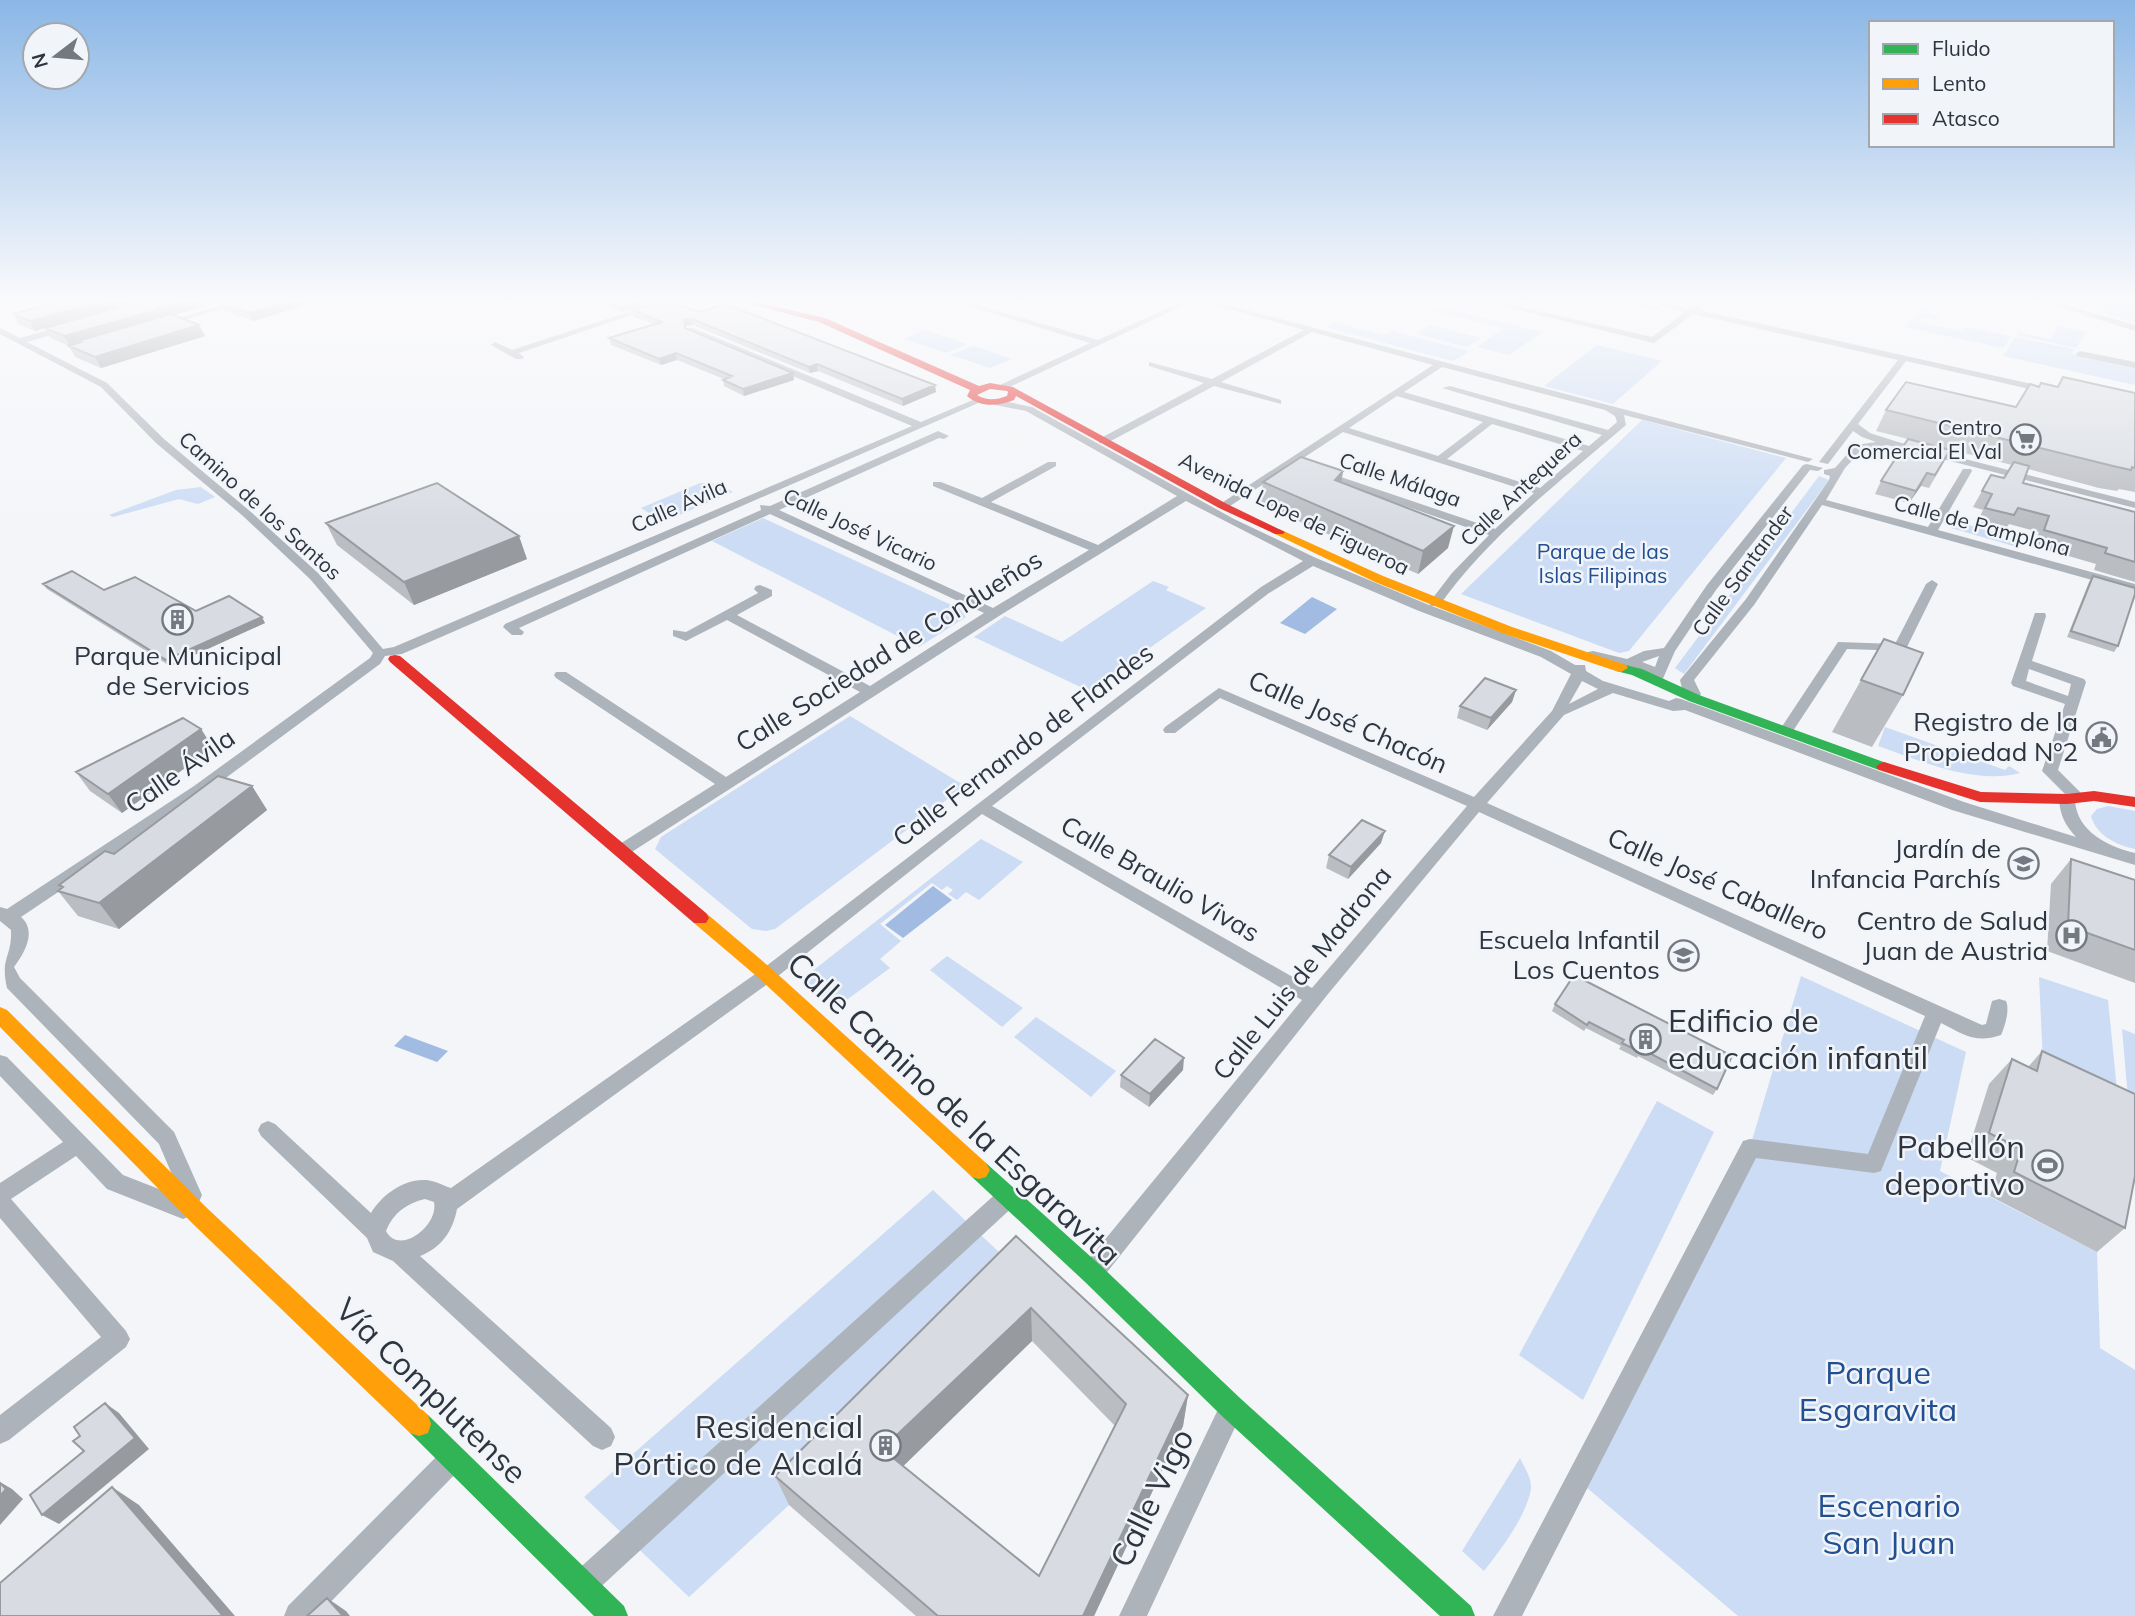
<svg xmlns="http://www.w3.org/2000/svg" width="2135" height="1616" font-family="Mulish,sans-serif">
  <rect width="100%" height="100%" fill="#f3f5f8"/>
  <path fill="#cbdcf4" d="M1389,301H1411L1543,332L1509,355L1477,347L1504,328Z
    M2064,301H2135V322Z
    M1921,308L1929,310L1926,313L1939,316L1936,320L1923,317L1920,321H1914L1961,331L1964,327L2011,336L2004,348L1904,327Z
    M1335,322L1384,335L1392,331L1469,351L1453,361L1325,327Z
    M1429,325L1481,338L1467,347L1416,334Z
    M2058,326L2086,332L2076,348L2016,335L2018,332L2051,339Z
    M925,330L967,344L946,353L904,339Z
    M2015,337L2074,349L2072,354L2135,366V385L2003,356Z
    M1597,345L1662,361L1613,404L1544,386Z
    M973,346L1012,359L990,368L951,355Z
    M1642,420L1786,458L1629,651L1619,653L1461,594Z
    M1819,476L1829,480L1684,674L1675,668Z
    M700,483L718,484L733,492L663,522L641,508Z
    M201,487L215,497L198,504L179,499L113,517L109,515L176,490Z
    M763,518L960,609L966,617L919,647L712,541Z
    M1954,521L2004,535L2003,538L2019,543L2017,547L1951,528Z
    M1153,581L1169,587L1166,590L1206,608L1089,691L974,637L1005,616L1062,642Z
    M850,716L965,786L775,929L766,931L752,929L655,849L661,837Z
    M1885,727L2005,770L2009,766L2020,773C1974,785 1921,761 1878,746Z
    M2108,806L2135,811V849C2116,845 2096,835 2091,816L2097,809Z
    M981,839L1023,862L979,900L966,892L957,900L948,894L953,890L947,886L942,890L932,883L880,924L901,941L880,959L890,968L848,999L832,1005L801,980Z
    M947,956L1023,1008L1002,1027L930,970Z
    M1801,976L1966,1052L1940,1171L2097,1252L2100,1348L2135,1370V1616H1738L1579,1481L1750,1147Z
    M2039,977L2108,1000L2117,1090L2043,1063Z
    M1036,1017L1116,1071L1091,1097L1014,1037Z
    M2122,1029L2135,1034V1101L2128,1098Z
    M1657,1101L1714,1132L1583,1400L1519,1355Z
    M933,1190L1018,1270L789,1505L689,1597L584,1497Z
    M1520,1458C1524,1467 1532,1478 1531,1489C1526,1517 1501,1549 1484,1571L1462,1551Z"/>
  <path fill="#a1bbe3" d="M1312,597L1337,609L1305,634L1280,623Z
    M933,886L952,900L903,938L885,925Z
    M405,1035L448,1051L437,1062L394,1046Z"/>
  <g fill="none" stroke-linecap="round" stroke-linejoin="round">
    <path fill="#adb3ba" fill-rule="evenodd" d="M235,301H247L166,326L159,324Z
      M662,301H673L519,353L524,357L522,359H516L491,345L495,342L512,350Z
      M952,301H963L1098,340L1183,301H1193L1003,390L998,387L1000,385L1090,343Z
      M1200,301H1212L1813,459L1808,462L1624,415L1626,425C1563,479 1487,537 1439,606H1431L1429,603L1452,573L1489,535L1318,476V472H1326L1495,529L1534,493L1343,432L1227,508L1217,506L1433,365L1312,332L1221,382L1281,400V404L1214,386L1107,443H1099V439L1204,383L1149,366V362L1212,379L1304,330ZM1442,367L1605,410L1615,416L1617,422L1608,430L1450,386L1442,388L1602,435L1589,446L1404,392ZM1397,396L1483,422L1438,456L1349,428ZM1492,424L1583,451L1540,488L1447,459Z
      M1482,301H1495L1652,337L1685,312L1643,301H1656L1690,308L1700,301H1709L1699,310L2050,388V392L2047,393L1906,361L1858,424L1870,433L1898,442L2135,502V508L1887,445L1862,450L1845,468L1826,500L1928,527L1963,469H1971L1972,471L1938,530L2135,584V592L1822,505L1754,605L1694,680L1701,694L1699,697H1689L1682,688L1680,680L1746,599L1829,480L1830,476L1824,474V470L1835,468L1855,445L1876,442L1862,437L1853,431L1828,464L1819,462L1898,360L1693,314L1654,343Z
      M1617,301H1631L1660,308L1656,310Z
      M2040,301H2051L2135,325V331Z
      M69,324L73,327L72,329L27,342L107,383L164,439L251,512L318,573L383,649L394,647L912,426L687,332V328H693L921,422L975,399L983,401L402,654L385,656L380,664L204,794L21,917C37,931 25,952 14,967L20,978L174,1132L202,1195L199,1202L192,1205L194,1209L191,1216L183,1219L107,1189L76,1156L11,1199L126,1331L130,1339L126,1347L9,1440L0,1444V1415L101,1337L0,1218V1183L63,1142L0,1076V1055L7,1057L123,1175L182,1198L159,1144L7,988C0,957 12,958 11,930L0,921V907L7,909L194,786L370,658L373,653L310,579L243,516L156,443L101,387L0,334V328L20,338Z
      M2080,351L2135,362V368L2077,356L2076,354Z
      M998,400L1032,407L1234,519L1316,558L1429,605L1551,651L1575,665H1585L1586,671L1603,681L1669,701L1676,698L1681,699L1964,802L2076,837C2065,825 2060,815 2059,799L2065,794L2042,771L2065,704L2013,686L2011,683L2035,613H2045L2046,616L2032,661L2084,679L2086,682L2058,770L2084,796L2082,800L2075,801C2077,831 2108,847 2135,853V865L1952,810L1685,710L1673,711L1613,693L1564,715L1487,803L1982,1025L1986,1024L1992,1001L1999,999L2006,1001C2010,1010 2005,1026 2001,1035C1975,1044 1963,1034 1941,1023L1881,1171L1874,1173L1756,1158L1522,1616H1493L1743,1141L1750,1139L1868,1154L1925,1016L1479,812L1328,994L1100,1281L1092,1284L1084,1281L1081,1273L1084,1265L1302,1000L982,814L773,980L457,1209C453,1231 441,1248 420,1256L611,1428L615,1437L611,1446L602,1450L593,1446L393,1261L373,1252L367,1238L261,1136L258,1130L261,1124L268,1121L275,1124L371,1213C381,1196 402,1180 423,1180C432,1179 442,1185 451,1188L761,970L1261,587L1303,561L1186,501L999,616L627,855H615L613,851L615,847L715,784L556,678L554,675L556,672H566L726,777L860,692L727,620L686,641L673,636V630L686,632L758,593L754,589L756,586L760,585L772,590V596L737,615L870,686L984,613L770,514L519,628L524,632L522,635H512L503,627L505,624L761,510L760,505L770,506L938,431L949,436L944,439L939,438L779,510L993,608L1089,550L933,486V482H941L982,498L1048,462H1056V466L991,502L1098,545L1177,496L1026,411L995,405L993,403ZM1313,566L1419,611L1541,657L1571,674L1552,711L1474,797L1219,688L1165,727L1163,730L1165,733H1175L1220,698L1467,806L1312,988L992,806L1269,593ZM2029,669L2071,684L2068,696L2026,681ZM1582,681L1598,689L1569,704ZM425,1199L434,1202C439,1226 399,1256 386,1231C393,1213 407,1203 425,1199Z
      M1807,464L1823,468L1818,471L1810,470L1716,590L1675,651L1661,683H1651C1639,664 1609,663 1588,658L1586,655L1588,652L1593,651L1627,659L1644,651L1664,648L1707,585L1803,465ZM1659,656L1655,667L1642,662Z
      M1932,580L1938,584L1905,651L1847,649L1791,734H1781L1779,731L1838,642L1895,644L1926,584Z
      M1008,1187L1016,1190L1019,1197L1016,1204L594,1593L584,1597L574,1593L570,1583L574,1573L1000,1190Z
      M1232,1396L1241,1399L1244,1408L1147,1616H1119L1223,1399Z
      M453,1445L462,1449L466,1458L462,1467L317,1616H284L288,1606L444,1449Z"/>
    <path fill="#30b455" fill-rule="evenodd" d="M1621,664L1642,669L1699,695L1889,764L1892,767L1889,770H1879L1689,701L1632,675L1616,671L1614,668L1616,665Z
      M979,1161L986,1163L1100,1265L1241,1399L1471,1606L1475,1616H1440L1223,1417L1084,1281L972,1177L968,1170L972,1163Z
      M419,1412L428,1415L624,1606L628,1616H594L410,1433L407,1424L410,1415Z"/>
    <path fill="#ff9f0a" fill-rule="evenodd" d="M1279,529L1383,576L1512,627L1626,665L1628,668L1621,672L1616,671L1502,633L1375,582L1275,534V530Z
      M700,912L706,913L773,970L986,1163L990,1170L986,1177L979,1179L972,1177L761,980L694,923L691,918L694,913Z
      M0,1007L7,1010L208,1209L428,1415L431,1424L428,1433L419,1436L410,1433L192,1223L0,1027Z"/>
    <path fill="#e5322d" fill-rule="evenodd" d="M738,301H751L825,318L979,386L990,383L1013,387L1227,504L1285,532L1283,534H1275L1219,508L1016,396L1014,400C998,406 981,408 967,396L970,390L819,322ZM990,389L1007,391L1008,392L1007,396C996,400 987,401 977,395Z
      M395,655L400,656L706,913L709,918L706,923H694L390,662L388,659L390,656Z
      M1884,762L1981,792L2067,794L2094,791L2135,797V807L2094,801L2067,804L1980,802L1879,770L1876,767L1879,764Z"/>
  </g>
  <path fill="#babdc2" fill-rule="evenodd" d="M233,301H319L253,321L225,311L222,304Z
    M598,301H653L621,312L599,303Z
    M206,306L173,315L205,336L101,368L75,357L69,346L51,338L45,328L35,331L18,324L13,314Z
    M633,310L700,312L935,385L936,392L903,406L818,371L810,373L693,325L685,326V328L793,373L794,380L744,396L724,386L723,380L724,379L677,360L661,365L611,345L609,338L654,324L634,317Z
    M2063,377L2135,393V492L2119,489L2117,491L2099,488L2028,469L2023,483L2135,512V582L2094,570L2096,564L2034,546L2039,532L2009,524L2004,532L1976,524L1983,510L1973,507L1991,475L2004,478L2012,465L1876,431L1886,410L2016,407L2039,387H2058Z
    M1944,462L1929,488L1921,486L1909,503L1875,494L1881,481Z
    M1343,471L1341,482L1448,548L1418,574L1260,504L1263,482Z
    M326,523L527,559L414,605L337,545Z
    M2093,576L2118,646L2114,652L2067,637L2089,582Z
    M43,584L104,590L196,611L265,623L170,666L47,589Z
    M1884,639L1903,695L1872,747L1832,732Z
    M1516,690L1512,702L1487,730L1457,718L1460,706Z
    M201,729L213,748L122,813L90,791L76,772Z
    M252,786L267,810L119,929L78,916L58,891L61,888L59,885L114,854Z
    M1381,843L1348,879L1326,868L1329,855Z
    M2071,859L2135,880V983L2047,951L2051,884Z
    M1555,1004L1717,1089L1713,1095L1638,1056L1637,1058L1619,1049L1621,1046L1586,1028L1584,1031L1552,1011Z
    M2042,1051L2125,1228L2097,1252L1990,1196L1997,1173L1966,1157L1989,1084L2012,1059L2028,1067Z
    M1183,1070L1149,1107L1120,1087L1121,1075Z
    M1016,1236L1188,1395L1183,1426L1094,1616H916L789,1505L775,1476ZM1032,1341L1115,1426L1039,1576L903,1466Z"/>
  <path fill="#979a9e" d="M107,301H146L35,331L30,321Z
    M186,301H204L206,306L78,341L79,343L70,346L64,336Z
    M292,301H319L253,321L249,313Z
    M640,301H653L621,312L620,307Z
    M692,319L693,325L685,326L686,334L684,320Z
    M199,325L205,336L101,368L95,357Z
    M676,353L677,360L661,365L659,359Z
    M817,364L818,371L810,373L809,367Z
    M793,373L794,380L744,396L743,389Z
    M935,385L936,392L903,406L902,399Z
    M1343,471L1340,492L1335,480Z
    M1927,473L1921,486L1909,503L1916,491Z
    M1454,526L1448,548L1418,574L1423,551Z
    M519,536L527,559L414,605L404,582Z
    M262,617L265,623L170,666L166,660Z
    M1516,690L1512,702L1487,730L1491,718Z
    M201,729L213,748L122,813L108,794Z
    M252,786L267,810L119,929L99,903Z
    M1385,831L1381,843L1348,879L1351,867Z
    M1184,1058L1183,1070L1149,1107L1150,1094Z
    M1031,1308L1032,1341L890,1479L882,1449Z
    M1188,1395L1183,1426L1094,1616H1083Z
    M105,1403L119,1413L149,1449L59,1524L42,1515L135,1438Z
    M0,1482L12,1489L23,1499L0,1525Z
    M112,1487L139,1505L235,1616H223Z
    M327,1598L346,1611L350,1616H343Z"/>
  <path fill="#d8dce2" stroke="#979a9e" stroke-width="2" fill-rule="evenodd" d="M62,301H107L30,321L13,314Z
    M140,301H186L156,309L158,310L64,336L45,328Z
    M233,301H292L249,313L222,304Z
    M602,301H640L620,307Z
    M662,301H668L700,312L725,304L935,385L902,399L817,364L809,367L692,319L684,320L685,328L793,373L743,389L723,380L732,376L676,353L659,359L609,338L662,322L633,310Z
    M171,314L199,325L95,357L69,346L81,342L78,341Z
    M2063,377L2135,393V468L2132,467L2131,470L2113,466L1886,410L1906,382L2016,407L2030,384L2039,387L2041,383L2058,387Z
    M1908,439L1950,450L1935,475L1927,473L1916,491L1881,481Z
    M1301,457L1343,471L1335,480L1454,526L1423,551L1263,482Z
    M2014,462L2029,466L2023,483L2135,512V562L2105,553L2107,548L2044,530L2049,516L2018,508L2014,515L1985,508L1992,494L1982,491L1991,475L2004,478Z
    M437,483L519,536L404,582L326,523Z
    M72,571L104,590L135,577L196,611L229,596L262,617L166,660L43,584Z
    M2093,576L2135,588V594L2118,646L2071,631Z
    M1884,639L1923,653L1903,695L1861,680Z
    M1485,678L1516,690L1491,718L1460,706Z
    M183,718L201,729L108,794L76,772Z
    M218,776L252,786L99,903L58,891L63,887L59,885L105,851L114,854Z
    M1362,820L1385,831L1351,867L1329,855Z
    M2071,859L2135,880V950L2068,926Z
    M1574,975L1732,1056L1717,1089L1642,1049L1640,1052L1622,1043L1624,1040L1589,1022L1587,1025L1555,1004Z
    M1155,1039L1184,1058L1150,1094L1121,1075Z
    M2042,1051L2135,1094V1176L2125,1228L2014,1172L2021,1149L1989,1133L2012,1059L2037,1071Z
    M1016,1236L1188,1395L1083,1616H938L775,1476ZM1031,1308L1126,1404L1039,1576L882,1449Z
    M105,1403L135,1438L42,1515L30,1495L84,1451L73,1441L80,1436L74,1427Z
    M0,1483L6,1489L0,1496Z
    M112,1487L223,1616H0V1583Z
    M327,1598L343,1616H307Z"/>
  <linearGradient id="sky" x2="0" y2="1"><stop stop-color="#8bb7e6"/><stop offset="0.57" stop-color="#fafafc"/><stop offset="1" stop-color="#fafafc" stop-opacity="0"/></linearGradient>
  <rect width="2135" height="527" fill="url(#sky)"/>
  <defs>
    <symbol id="supermarket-ring" viewBox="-11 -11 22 22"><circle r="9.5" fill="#f1f5fa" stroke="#747880" stroke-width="1.5"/><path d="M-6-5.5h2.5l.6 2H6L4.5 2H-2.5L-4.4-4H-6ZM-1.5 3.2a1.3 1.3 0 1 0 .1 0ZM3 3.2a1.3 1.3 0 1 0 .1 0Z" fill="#747880"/></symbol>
    <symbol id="building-ring" viewBox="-11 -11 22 22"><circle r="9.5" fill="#f1f5fa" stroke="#747880" stroke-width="1.5"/><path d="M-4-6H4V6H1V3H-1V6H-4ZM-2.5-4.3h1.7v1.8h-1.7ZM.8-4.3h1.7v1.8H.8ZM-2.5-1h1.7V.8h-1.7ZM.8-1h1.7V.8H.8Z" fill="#747880"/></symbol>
    <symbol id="civic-ring" viewBox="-11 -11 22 22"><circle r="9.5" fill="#f1f5fa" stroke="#747880" stroke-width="1.5"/><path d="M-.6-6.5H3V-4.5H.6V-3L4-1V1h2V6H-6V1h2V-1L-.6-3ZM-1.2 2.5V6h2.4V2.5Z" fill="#747880"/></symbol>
    <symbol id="school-ring" viewBox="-11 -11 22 22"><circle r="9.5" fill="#f1f5fa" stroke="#747880" stroke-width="1.5"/><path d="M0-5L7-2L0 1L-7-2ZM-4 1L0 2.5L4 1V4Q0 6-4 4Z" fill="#747880"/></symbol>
    <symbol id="hospital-ring" viewBox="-11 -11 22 22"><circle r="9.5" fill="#f1f5fa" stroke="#747880" stroke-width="1.5"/><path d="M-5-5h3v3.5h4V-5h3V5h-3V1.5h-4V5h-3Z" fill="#747880"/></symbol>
    <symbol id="stadium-ring" viewBox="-11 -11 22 22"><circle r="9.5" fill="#f1f5fa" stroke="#747880" stroke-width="1.5"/><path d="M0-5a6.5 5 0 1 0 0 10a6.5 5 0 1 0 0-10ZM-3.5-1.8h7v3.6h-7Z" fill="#747880"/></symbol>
  </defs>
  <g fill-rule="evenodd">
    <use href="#supermarket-ring" x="2008" y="422" width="35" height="35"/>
    <use href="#building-ring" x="160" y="602" width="35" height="35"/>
    <use href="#civic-ring" x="2084" y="720" width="35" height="35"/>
    <use href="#school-ring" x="2006" y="846" width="35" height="35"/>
    <use href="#hospital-ring" x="2054" y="918" width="35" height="35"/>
    <use href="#school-ring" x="1666" y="938" width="35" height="35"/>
    <use href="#building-ring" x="1628" y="1022" width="35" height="35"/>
    <use href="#stadium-ring" x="2030" y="1148" width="35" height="35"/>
    <use href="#building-ring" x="868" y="1428" width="35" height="35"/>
  </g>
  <g text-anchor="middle" stroke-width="5" stroke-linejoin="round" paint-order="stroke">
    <g font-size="21" fill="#2f353f" stroke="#f1f5fa" text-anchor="end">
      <text x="2002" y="435">Centro<tspan x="2002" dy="24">Comercial El Val</tspan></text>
    </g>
    <g font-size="21" fill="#2f353f" stroke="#f1f5fa">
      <text transform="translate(1400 480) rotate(19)" y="7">Calle Málaga</text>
      <text transform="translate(1521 489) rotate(-43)" y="7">Calle Antequera</text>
      <text transform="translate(260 506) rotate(42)" y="7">Camino de los Santos</text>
      <text transform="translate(679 506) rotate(-24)" y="7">Calle Ávila</text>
      <text transform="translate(1294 514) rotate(26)" y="7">Avenida Lope de Figueroa</text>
      <text transform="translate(1982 526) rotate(15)" y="7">Calle de Pamplona</text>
      <text transform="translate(860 530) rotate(25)" y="7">Calle José Vicario</text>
      <text transform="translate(1743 571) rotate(-54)" y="7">Calle Santander</text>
    </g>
    <g font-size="21" fill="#224f92" stroke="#f1f5fa">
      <text x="1603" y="559">Parque de las<tspan x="1603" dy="24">Islas Filipinas</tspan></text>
    </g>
    <g font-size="26" fill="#2f353f" stroke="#f1f5fa">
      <text transform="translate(889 651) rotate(-32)" y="9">Calle Sociedad de Condueños</text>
      <text transform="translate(1348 722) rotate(24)" y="9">Calle José Chacón</text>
      <text transform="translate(1023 745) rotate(-37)" y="9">Calle Fernando de Flandes</text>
      <text transform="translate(180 771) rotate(-35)" y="9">Calle Ávila</text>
      <text transform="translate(1160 879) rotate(30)" y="9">Calle Braulio Vivas</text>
      <text transform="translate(1718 884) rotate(24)" y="9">Calle José Caballero</text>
      <text transform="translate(1302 973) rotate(-51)" y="9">Calle Luis de Madrona</text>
    </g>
    <g font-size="26" fill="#2f353f" stroke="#f1f5fa" text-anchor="end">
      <text x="178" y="665" text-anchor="middle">Parque Municipal<tspan x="178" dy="30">de Servicios</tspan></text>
      <text x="2078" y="731">Registro de la<tspan x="2078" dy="30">Propiedad Nº2</tspan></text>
      <text x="2001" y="858">Jardín de<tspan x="2001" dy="30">Infancia Parchís</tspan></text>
      <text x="2048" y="930">Centro de Salud<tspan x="2048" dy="30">Juan de Austria</tspan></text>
      <text x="1660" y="949">Escuela Infantil<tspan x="1660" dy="30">Los Cuentos</tspan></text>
    </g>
    <g font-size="32" fill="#2f353f" stroke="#f1f5fa" text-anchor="end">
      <text x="1668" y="1032" text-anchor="start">Edificio de<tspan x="1668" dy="37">educación infantil</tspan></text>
      <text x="2025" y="1158">Pabellón<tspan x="2025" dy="37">deportivo</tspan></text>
      <text x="863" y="1438">Residencial<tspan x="863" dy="37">Pórtico de Alcalá</tspan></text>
    </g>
    <g font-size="32" fill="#2f353f" stroke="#f1f5fa">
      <text transform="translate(954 1109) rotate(43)" y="11">Calle Camino de la Esgaravita</text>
      <text transform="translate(431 1391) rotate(44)" y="11">Vía Complutense</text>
      <text transform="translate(1152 1498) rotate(-64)" y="11">Calle Vigo</text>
    </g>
    <g font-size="32" fill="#224f92" stroke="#f1f5fa">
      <text x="1878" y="1384">Parque<tspan x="1878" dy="37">Esgaravita</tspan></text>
      <text x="1889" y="1517">Escenario<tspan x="1889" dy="37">San Juan</tspan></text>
    </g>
  </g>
  <rect x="1869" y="21" width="245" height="126" fill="#f1f5fa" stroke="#a3a8af" stroke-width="2"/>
  <rect x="1883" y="44" width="35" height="10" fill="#30b455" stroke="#a3a8af" stroke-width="2"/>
  <text x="1932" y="56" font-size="21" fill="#2f353f">Fluido</text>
  <rect x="1883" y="79" width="35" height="10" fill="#ff9f0a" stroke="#a3a8af" stroke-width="2"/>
  <text x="1932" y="91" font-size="21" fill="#2f353f">Lento</text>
  <rect x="1883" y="114" width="35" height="10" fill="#e5322d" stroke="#a3a8af" stroke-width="2"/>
  <text x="1932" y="126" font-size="21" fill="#2f353f">Atasco</text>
  <g transform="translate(56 56) rotate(254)"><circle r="33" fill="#f1f5fa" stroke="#a3a8af" stroke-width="2"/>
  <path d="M0-5L12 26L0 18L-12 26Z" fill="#747880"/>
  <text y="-10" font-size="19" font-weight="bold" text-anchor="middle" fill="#2f353f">N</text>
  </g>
</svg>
